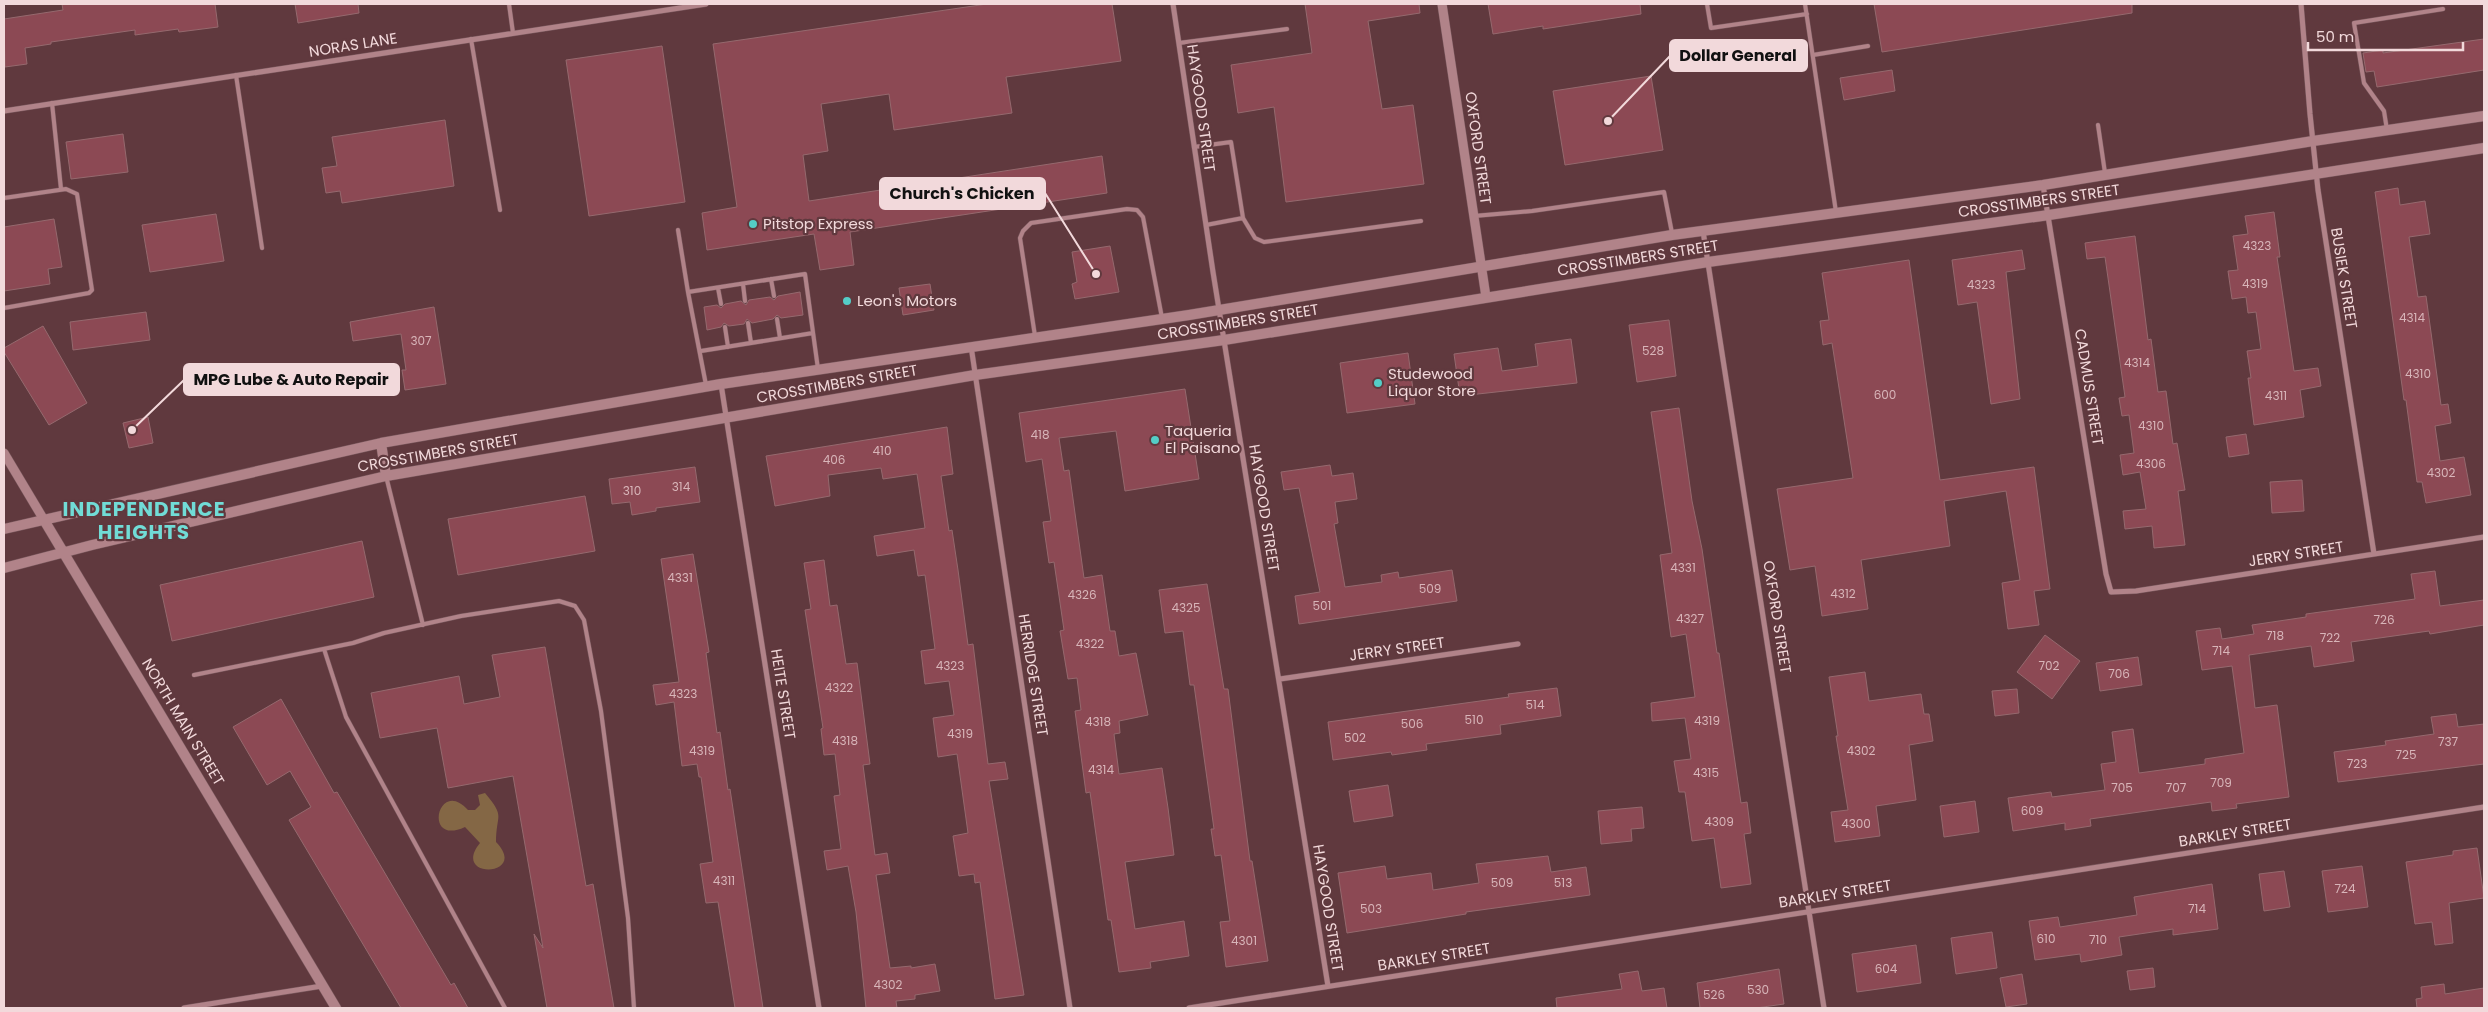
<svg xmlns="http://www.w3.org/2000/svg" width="2488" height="1012" font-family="Poppins,sans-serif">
  <rect width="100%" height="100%" fill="#60393e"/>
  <path fill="#846745" d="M485,793C506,818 496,813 496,842C530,877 450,880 480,843L465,827C422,847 438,776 468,810H475L480,805L478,795Z"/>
  <path fill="#8c4954" stroke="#95696e" d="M62,4H215L218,27L179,32L178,29L135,35V30L51,42V44L25,48L27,64L5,67L4,19L63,10Z
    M295,4H358L359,13L298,23Z
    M987,4H1112L1121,61L1006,77L1012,113L894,130L889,94L821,104L828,151L803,155L809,201L1102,156L1107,193L850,232L854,265L820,270L814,234L707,250L702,213L737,207L713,44Z
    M1305,4H1419L1420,13L1368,21L1382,109L1413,105L1424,184L1286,202L1274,107L1238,113L1231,65L1312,53Z
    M1488,4H1640L1641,14L1543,29V26L1493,34Z
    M1874,4H2132V13L1882,52Z
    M2484,39V70L2377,87L2374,71L2366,72L2363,53L2383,50V53Z
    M662,46L685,202L589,216L566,60Z
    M1892,70L1895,91L1844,100L1840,78Z
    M1651,76L1663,150L1565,165L1553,91Z
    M445,120L454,186L342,203L340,191L326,193L322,168L337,166L332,137Z
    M123,134L128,172L71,179L66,142Z
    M2398,188L2400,205L2425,201L2430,234L2409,237L2418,297L2426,296L2441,405L2448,404L2451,423L2435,426L2440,461L2464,457L2471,495L2426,503L2422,482H2417L2406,400H2404L2375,192Z
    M2274,212L2280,257H2277L2294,371L2318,368L2321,386L2300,390L2304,417L2254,425L2248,378H2251L2247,351L2261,349L2256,312L2248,313L2246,297L2232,299L2228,271L2238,270L2233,236L2248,234L2245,216Z
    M216,214L224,261L150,272L142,225Z
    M54,219L62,267L48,269L50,284L4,291V227Z
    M2135,236L2148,340L2151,339L2158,392L2166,391L2173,444L2177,443L2185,490L2178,491L2185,545L2154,548L2152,526L2125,529L2123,511L2146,509L2140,472L2123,475L2120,455L2134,453L2129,415L2122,416L2119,398L2125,397L2105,257L2087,259L2085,243Z
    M1110,246L1119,292L1075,299L1072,284L1077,282L1072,252Z
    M2022,250L2025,269L2006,272L2020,399L1991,404L1977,302L1958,305L1952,260Z
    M1909,260L1940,480L2034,467L2050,589L2034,591L2039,625L2008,629L2002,583L2020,580L2006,491L1944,501L1950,546L1861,560L1868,609L1822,616L1815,566L1790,570L1777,489L1853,478L1832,343L1823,345L1820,321L1829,320L1822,273Z
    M930,284L934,310L903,315L899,288Z
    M800,292L803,315L781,318L777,315L773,319L752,323L747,319L744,324L729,326L724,323L721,327L707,330L704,307L717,305L721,308L725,304L741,301L746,305L749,300L770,297L774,300L778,296Z
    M434,307L446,384L405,390L402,370H406L401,334L353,341L350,322Z
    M146,312L150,340L73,350L70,322Z
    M1669,320L1676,376L1637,382L1629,325Z
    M43,326L87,403L49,425L4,352V348Z
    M1571,339L1577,383L1460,396L1454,354L1498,348L1502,371L1538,366L1535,344Z
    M1408,353L1415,404L1347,413L1340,363Z
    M1185,389L1199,479L1125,491L1116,431L1059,438L1064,471L1069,470L1084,578L1102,575L1110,631H1115L1119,656L1136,653L1148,715L1119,721L1120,733L1114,734L1119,774L1162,768L1168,808L1174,855L1125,862L1135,929L1184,921L1189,956L1150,962L1151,968L1119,972L1111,920H1108L1090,792L1086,793L1075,711L1081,710L1077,678L1068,679L1060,631L1064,630L1054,562L1049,563L1043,522L1051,521L1042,459L1026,462L1019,413Z
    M1679,408L1692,501L1702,549L1717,653H1719L1741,803L1747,802L1751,833L1744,834L1751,884L1721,888L1714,838L1692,841L1685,792H1679L1674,761L1691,759L1685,718L1652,721L1651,703L1695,697L1686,634L1671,637L1660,555L1672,553L1651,412Z
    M148,417L153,443L129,448L123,423Z
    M947,427L953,474L941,476L949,531L952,530L958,570L968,645L973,644L988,764L1005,762L1008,779L989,781L1024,995L995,999L980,882L975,883L974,874L959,876L953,836L968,833L957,754L938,757L933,718L954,715L949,681L925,684L921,651L935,649L925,575L918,576L914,550L877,556L874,536L925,528L917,474L883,479L881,468L828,475L830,496L775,506L766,456Z
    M2246,434L2249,454L2229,457L2226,437Z
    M1330,465L1332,476L1353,473L1357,499L1335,502L1338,523L1334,524L1345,587L1382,582L1381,575L1398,572L1399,578L1452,570L1457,601L1299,624L1295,596L1320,592L1299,488L1284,490L1281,472Z
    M695,467L700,502L656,508V511L632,515L630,502L612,504L609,479Z
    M2302,480L2304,511L2272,513L2270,482Z
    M585,496L595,551L458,575L448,519Z
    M362,541L374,597L172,641L160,585Z
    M693,554L709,652L706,653L717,733L720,732L728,790L730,789L763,1008H735L718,902L706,903L700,864L713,862L701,777H699L697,764L682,766L674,702L656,705L653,685L679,682L661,559Z
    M824,560L830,606L837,605L846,664L857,663L870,764L863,765L875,855L887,853L890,873L876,875L890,968L911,966V968L935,964L940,991L915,995V999L896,1001L897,1008H866L856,912L848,866L827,870L824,851L841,849L834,796L840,795L835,754L824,755L821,729L823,728L805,610L811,609L804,563Z
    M2435,571L2440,606L2484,600V625L2430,634L2429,631L2351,642L2354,661L2314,667L2311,646L2249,655L2255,708L2277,705L2289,797L2236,804L2237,808L2212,811L2211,802L2090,819L2091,826L2065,830V823L2013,831L2008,798L2051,792L2052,797L2105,790L2101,764L2116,762L2112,732L2133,729L2139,773L2205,764V759L2244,753L2232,666L2202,670L2196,631L2220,628L2222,639L2254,634L2252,625L2306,617V614L2415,599L2411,574Z
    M1207,584L1224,689H1228L1250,861H1252L1268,961L1226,967L1220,922L1230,921L1221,855L1215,856L1211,829H1214L1194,685H1190L1183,631L1165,633L1159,590Z
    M2045,635L2080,661L2052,699L2017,672Z
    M545,647L586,886L593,884L614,1008H547L534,934L543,948L513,776L448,788L437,728L380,738L371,693L459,676L464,704L500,697L492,655Z
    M2138,657L2142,685L2100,691L2096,663Z
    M1865,672L1869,701L1921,694L1924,714H1929L1933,741L1909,745L1916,800L1876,806L1880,836L1835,842L1831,812L1848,810L1836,736H1838L1829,677Z
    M1557,688L1561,716L1500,725L1501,734L1426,744L1427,750L1392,755L1391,752L1333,760L1328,722L1509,697L1508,694Z
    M2017,689L2019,713L1995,716L1992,691Z
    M281,699L334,793L337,792L451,985L454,983L468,1008H401L289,820L311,807L290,771L267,785L233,727Z
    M2456,714L2458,727L2484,724V764L2338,782L2334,752L2386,745L2385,741L2434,734L2431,717Z
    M1388,785L1393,816L1354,822L1349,791Z
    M1975,801L1979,832L1944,837L1940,806Z
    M1642,807L1644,828L1631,829L1632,841L1601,844L1598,811Z
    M2477,848L2484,898L2449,903L2453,943L2435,945L2432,922L2415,924L2406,862L2453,855V851Z
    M1548,856L1551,872L1586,867L1590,895L1466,912V914L1347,933L1338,873L1385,866L1387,879L1431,873L1433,890L1479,883L1476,864Z
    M2362,866L2368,907L2328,912L2322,871Z
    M2284,871L2290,907L2264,911L2259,874Z
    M2212,884L2218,929L2173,935V929L2119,937L2122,955L2081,962L2080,954L2035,960L2029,921L2058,917L2060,927L2137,915L2134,897Z
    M1992,932L1997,968L1956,974L1951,938Z
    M1916,945L1921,983L1857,992L1852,954Z
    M2153,968L2155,987L2130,990L2127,971Z
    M1779,969L1784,1004L1756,1008H1700L1697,983Z
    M1638,971L1642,991L1664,988L1667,1008H1557L1556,998L1622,989L1619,974Z
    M2022,974L2027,1004L2006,1007L2000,978Z
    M2444,984L2445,994L2484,988V1008H2417L2416,999L2422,998L2421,987Z"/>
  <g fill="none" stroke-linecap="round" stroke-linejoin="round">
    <defs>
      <path id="service" d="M509,4L513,33
        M1707,4L1711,28L1807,14
        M1805,4L1836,212
        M471,39L500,210
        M1179,43L1287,29
        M1813,55L1868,46
        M236,75L262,248
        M52,103L61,189
        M2098,125L2105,173
        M2387,130L2384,111L2364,83L2354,23L2443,9
        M1194,147L1231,142L1243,218L1206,225
        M4,198L66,189L77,194L92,290L89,293L4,308
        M1474,216L1532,211L1664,192L1672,233
        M1243,218L1255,238L1264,242L1421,221
        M678,230L688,292
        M771,279L774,296
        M743,284L745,301
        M718,288L721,304
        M777,319L780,338
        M748,323L751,343
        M725,327L728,347
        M1035,336L1020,238L1023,231L1031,223L1127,209L1137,210L1143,217L1162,318
        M701,351L813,333
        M706,385L688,292L805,274L818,369
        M386,476L423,625
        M324,649L346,717L505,1008
        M194,675L353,643L384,633L461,616L559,601L575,606L584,620L601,711L628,918L634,1008"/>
      <path id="minor" d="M1173,4L1213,272L1328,986
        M2301,4L2310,114L2318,190L2374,554
        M4,111L706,4
        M2043,185L2106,574L2111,592L2136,591L2484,537
        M1703,231L1824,1008
        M971,346L1070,1008
        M721,384L819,1008
        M1280,679L1518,644
        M184,1008L322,986
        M1189,1008L2484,807"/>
      <path id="tertiary" d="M1442,4L1486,297
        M4,453L44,520"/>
      <path id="secondary" d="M381,443L386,476
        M44,520L336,1008
        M4,529L381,443L721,384L1189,315L1672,235L2043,185L2313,141L2484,116
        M4,568L92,545L386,476L975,375L1224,340L1708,262L2049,215L2484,148"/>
    </defs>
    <use href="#service" stroke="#78575c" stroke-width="5"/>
    <use href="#minor" stroke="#78575c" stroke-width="6"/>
    <use href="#tertiary" stroke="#78575c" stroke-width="10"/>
    <use href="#secondary" stroke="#78575c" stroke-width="11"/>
    <use href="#service" stroke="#b18389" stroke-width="4"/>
    <use href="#minor" stroke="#b18389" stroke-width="5"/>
    <use href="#tertiary" stroke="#b18389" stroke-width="9"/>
    <use href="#secondary" stroke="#b18389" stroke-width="10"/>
  </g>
  <g fill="#54cdc7" stroke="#60393e" stroke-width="2">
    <circle cx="753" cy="224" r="5"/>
    <circle cx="847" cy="301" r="5"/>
    <circle cx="1378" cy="383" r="5"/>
    <circle cx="1155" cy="440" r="5"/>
  </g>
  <g text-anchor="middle" stroke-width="4.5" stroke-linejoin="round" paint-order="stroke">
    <g font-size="12" fill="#d8b5b9">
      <text x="2257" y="250">4323</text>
      <text x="2255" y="288">4319</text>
      <text x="1981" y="289">4323</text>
      <text x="2412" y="322">4314</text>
      <text x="421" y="345">307</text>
      <text x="1653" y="355">528</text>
      <text x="2137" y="367">4314</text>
      <text x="2418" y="378">4310</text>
      <text x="1885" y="399">600</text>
      <text x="2276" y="400">4311</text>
      <text x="2151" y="430">4310</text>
      <text x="1040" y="439">418</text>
      <text x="882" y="455">410</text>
      <text x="834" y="464">406</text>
      <text x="2151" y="468">4306</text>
      <text x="2441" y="477">4302</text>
      <text x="681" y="491">314</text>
      <text x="632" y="495">310</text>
      <text x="1683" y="572">4331</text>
      <text x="680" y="582">4331</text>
      <text x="1430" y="593">509</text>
      <text x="1843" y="598">4312</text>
      <text x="1082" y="599">4326</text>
      <text x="1322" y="610">501</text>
      <text x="1186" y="612">4325</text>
      <text x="1690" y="623">4327</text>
      <text x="2384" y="624">726</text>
      <text x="2275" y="640">718</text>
      <text x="2330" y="642">722</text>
      <text x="1090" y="648">4322</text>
      <text x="2221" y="655">714</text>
      <text x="950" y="670">4323</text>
      <text x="2049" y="670">702</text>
      <text x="2119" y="678">706</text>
      <text x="839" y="692">4322</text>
      <text x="683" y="698">4323</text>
      <text x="1535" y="709">514</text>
      <text x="1474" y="724">510</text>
      <text x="1707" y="725">4319</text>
      <text x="1098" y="726">4318</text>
      <text x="1412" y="728">506</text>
      <text x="960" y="738">4319</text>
      <text x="1355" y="742">502</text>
      <text x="845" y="745">4318</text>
      <text x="2448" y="746">737</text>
      <text x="702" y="755">4319</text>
      <text x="1861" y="755">4302</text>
      <text x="2406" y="759">725</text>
      <text x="2357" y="768">723</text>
      <text x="1101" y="774">4314</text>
      <text x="1706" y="777">4315</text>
      <text x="2221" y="787">709</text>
      <text x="2122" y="792">705</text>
      <text x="2176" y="792">707</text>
      <text x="2032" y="815">609</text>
      <text x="1719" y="826">4309</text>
      <text x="1856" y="828">4300</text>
      <text x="724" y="885">4311</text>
      <text x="1502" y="887">509</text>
      <text x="1563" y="887">513</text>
      <text x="2345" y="893">724</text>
      <text x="1371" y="913">503</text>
      <text x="2197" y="913">714</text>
      <text x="2046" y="943">610</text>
      <text x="2098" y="944">710</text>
      <text x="1244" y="945">4301</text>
      <text x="1886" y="973">604</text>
      <text x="888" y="989">4302</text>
      <text x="1758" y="994">530</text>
      <text x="1714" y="999">526</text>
    </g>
    <g font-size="15" fill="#f2d9db" stroke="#60393e">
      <text transform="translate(353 45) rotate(-9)" y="5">NORAS LANE</text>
      <text transform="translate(1201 108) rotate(82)" y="5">HAYGOOD STREET</text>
      <text transform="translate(1478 148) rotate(82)" y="5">OXFORD STREET</text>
      <text transform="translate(2039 201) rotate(-8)" y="5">CROSSTIMBERS STREET</text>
      <text transform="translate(1638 258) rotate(-9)" y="5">CROSSTIMBERS STREET</text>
      <text transform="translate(2344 278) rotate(81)" y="5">BUSIEK STREET</text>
      <text transform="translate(1238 322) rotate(-9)" y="5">CROSSTIMBERS STREET</text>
      <text transform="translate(837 384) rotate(-10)" y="5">CROSSTIMBERS STREET</text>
      <text transform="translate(2089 387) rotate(81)" y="5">CADMUS STREET</text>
      <text transform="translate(438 453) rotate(-10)" y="5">CROSSTIMBERS STREET</text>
      <text transform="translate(1264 508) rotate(81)" y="5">HAYGOOD STREET</text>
      <text transform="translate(2296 554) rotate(-9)" y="5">JERRY STREET</text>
      <text transform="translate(1777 617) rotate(81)" y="5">OXFORD STREET</text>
      <text transform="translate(1397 649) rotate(-8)" y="5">JERRY STREET</text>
      <text transform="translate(1033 675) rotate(81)" y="5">HERRIDGE STREET</text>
      <text transform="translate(783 694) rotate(81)" y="5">HEITE STREET</text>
      <text transform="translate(183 722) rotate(59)" y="5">NORTH MAIN STREET</text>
      <text transform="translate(2235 833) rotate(-9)" y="5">BARKLEY STREET</text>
      <text transform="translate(1835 894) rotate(-9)" y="5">BARKLEY STREET</text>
      <text transform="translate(1328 908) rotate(81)" y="5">HAYGOOD STREET</text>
      <text transform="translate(1434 957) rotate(-9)" y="5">BARKLEY STREET</text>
    </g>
    <g font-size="15" fill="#f2d9db" stroke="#60393e" text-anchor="start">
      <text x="763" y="229">Pitstop Express</text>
      <text x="857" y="306">Leon's Motors</text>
      <text x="1388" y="379">Studewood<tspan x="1388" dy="17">Liquor Store</tspan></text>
      <text x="1165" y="436">Taqueria<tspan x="1165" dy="17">El Paisano</tspan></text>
    </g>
    <g font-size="20" font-weight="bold" letter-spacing="1" fill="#71dcd6" stroke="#60393e">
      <text x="144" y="516">INDEPENDENCE<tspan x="144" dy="23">HEIGHTS</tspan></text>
    </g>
  </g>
  <path fill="none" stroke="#f2d9db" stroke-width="2" d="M1608 121L1670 56M1096 274L1045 193M132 430L184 380"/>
  <g fill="#f2d9db" stroke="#60393e" stroke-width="2">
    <circle cx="1608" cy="121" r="5"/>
    <circle cx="1096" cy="274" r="5"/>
    <circle cx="132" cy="430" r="5"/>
  </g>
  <g fill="#f2d9db" stroke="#f2d9db" stroke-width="2">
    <rect x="1670" y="40" width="137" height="31" rx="5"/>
    <rect x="880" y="178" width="165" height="31" rx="5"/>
    <rect x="184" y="364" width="215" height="31" rx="5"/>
  </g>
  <g font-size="16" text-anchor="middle" font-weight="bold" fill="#111">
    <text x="1738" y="61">Dollar General</text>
    <text x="962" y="199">Church's Chicken</text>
    <text x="291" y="385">MPG Lube &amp; Auto Repair</text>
  </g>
  <rect width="2488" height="1012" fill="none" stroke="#f2d9db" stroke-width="10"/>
  <path d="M2308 42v8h155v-8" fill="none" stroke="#f2d9db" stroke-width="2.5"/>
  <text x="2316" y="42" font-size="15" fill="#f2d9db" stroke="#60393e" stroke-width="4" paint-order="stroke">50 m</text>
</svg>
